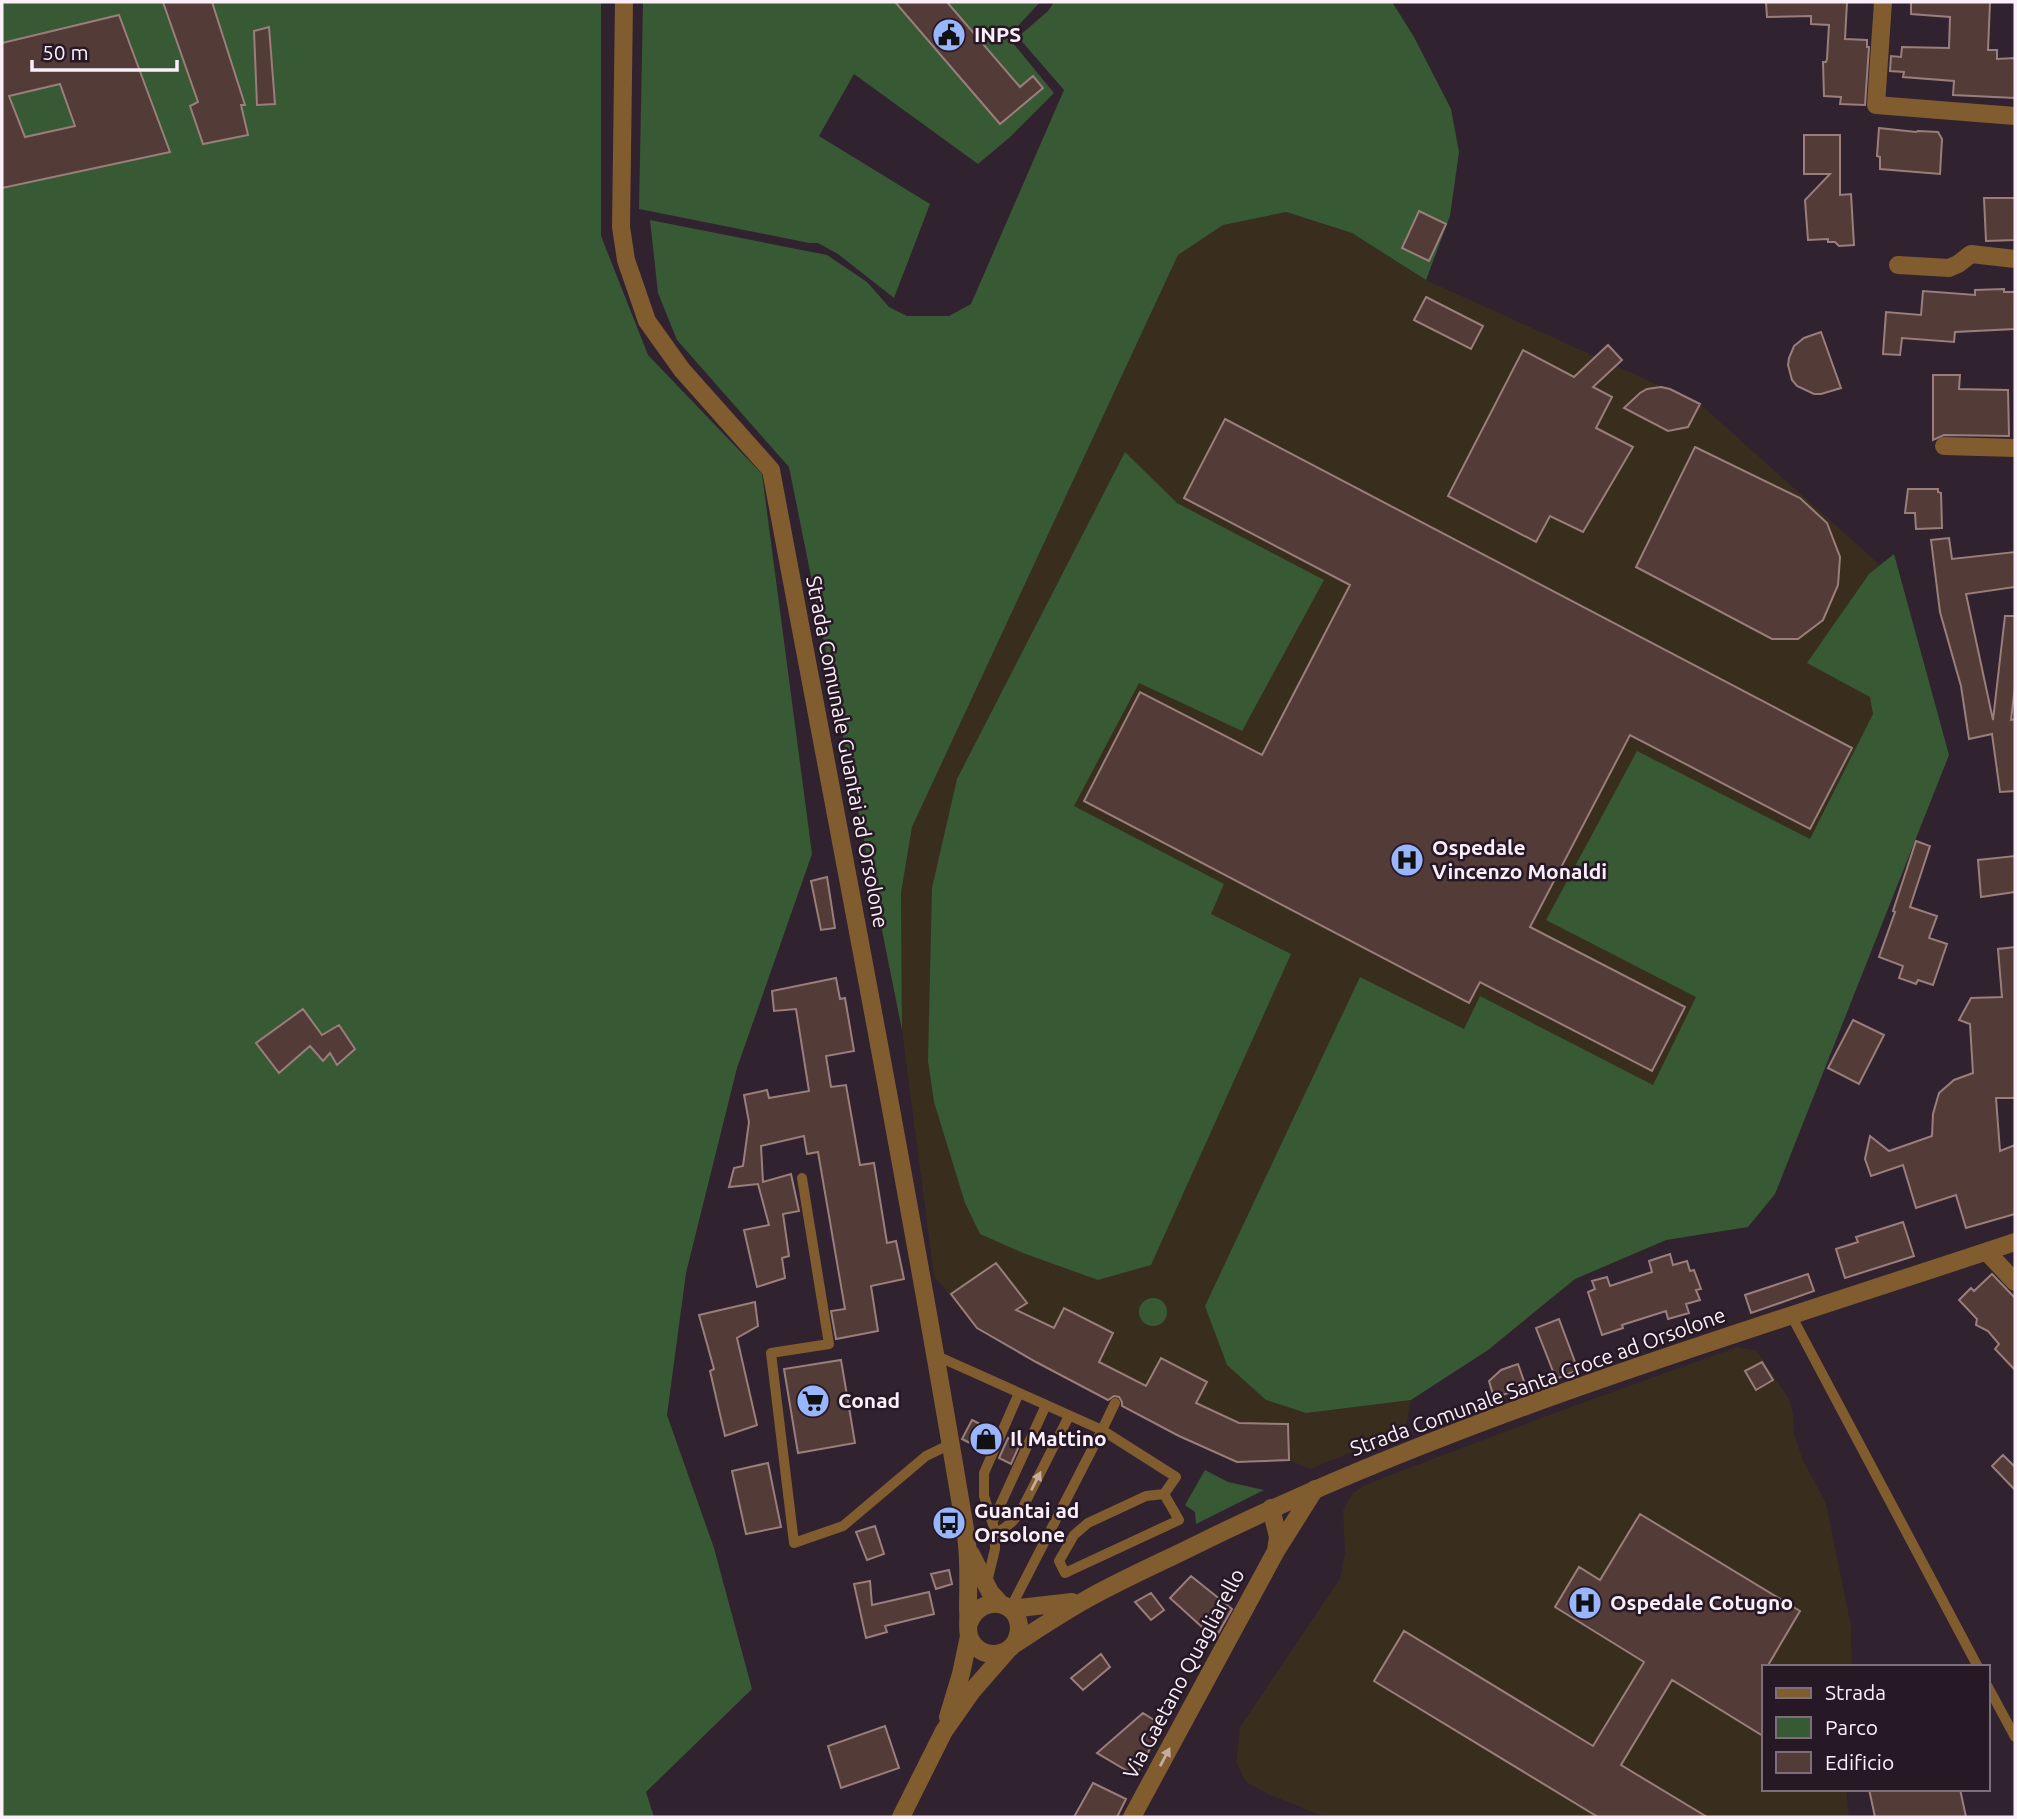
<svg xmlns="http://www.w3.org/2000/svg" width="2017" height="1819" font-family="Ubuntu,sans-serif">
  <rect width="100%" height="100%" fill="#312230"/>
  <path fill="#392d1e" d="M1285,212L1352,233L1426,280L1700,404L1880,565L1949,755L1748,1227L1666,1240L1575,1279L1488,1350L1411,1399L1405,1431L1310,1469L1289,1460L1237,1462L1086,1388L977,1329L934,1276L902,1030L901,893L912,827L1178,255L1223,225Z
    M1737,1347L1757,1351L1789,1399L1793,1413L1794,1434L1803,1460L1826,1503L1851,1626L1852,1667H1763V1789H1846L1849,1817H1325L1268,1794L1246,1782L1236,1762L1240,1727L1340,1579L1345,1552L1343,1510L1352,1494L1365,1485L1409,1468L1549,1415Z"/>
  <path fill="#375934" d="M2,2H601V236L648,355L762,474L812,854L737,1068L686,1273L667,1415L714,1548L752,1689L646,1792L654,1817H2Z
    M643,2H1040L1008,37L1054,93L1009,138L978,164L854,74L819,136L930,204L894,298L838,254L818,243H809L639,209Z
    M1054,2H1392L1414,37L1451,109L1459,152L1450,216L1426,280L1352,233L1286,212L1223,225L1178,255L912,827L901,893L902,1030L789,467L677,340L658,293L650,220L827,255L867,282L889,307L907,316H949L971,304L1064,90L1018,37L1048,11Z
    M1125,452L1177,503L1324,580L1242,731L1139,683L1074,806L1224,884L1211,914L1291,954L1151,1265L1098,1280L1023,1253L980,1234L965,1203L934,1102L928,1061L932,888L957,779Z
    M1894,554L1949,755L1775,1194L1748,1227L1666,1240L1575,1279L1488,1350L1411,1400L1306,1413L1266,1400L1227,1365L1205,1306L1360,977L1464,1029L1480,996L1653,1085L1696,997L1546,920L1637,751L1810,839L1873,714L1870,697L1807,663L1869,574Z
    M1139 1312a14 14 0 1 1 28 0a14 14 0 1 1-28 0Z
    M1205,1470L1228,1482L1264,1490L1196,1524L1195,1512L1185,1505Z"/>
  <path fill="#533b38" stroke="#9a7e7b" stroke-width="2" fill-rule="evenodd" d="M163,2H212L245,105H241L248,135L203,144L190,106L198,102Z
    M895,2H947L1020,87L1033,76L1043,88L1000,124Z
    M1766,2H1847L1845,39L1867,40V47H1869L1865,105L1840,104L1841,97L1824,96L1823,62H1826L1827,59L1829,25L1811,24V16L1767,17Z
    M1911,2H1990L1988,50H1997V59L2015,58V98L1953,95L1954,81L1903,77L1904,72L1890,71L1891,56L1901,57L1902,47L1949,48L1950,17L1911,14Z
    M119,15L170,152L2,188V43ZM60,84L75,126L25,137L9,96Z
    M269,27L275,104L257,105L254,31Z
    M1879,128L1916,132L1918,131L1938,132L1942,139L1940,174L1880,169V157L1877,156Z
    M1804,135H1840V195L1851,194L1854,245L1839,246L1835,242H1828V239L1808,240L1805,200L1830,174H1804Z
    M1984,198H2015V240L1986,241Z
    M1419,211L1446,224L1429,261L1402,248Z
    M2004,289V292H2015V329L1955,332L1954,342L1902,338L1900,355L1883,354L1886,312L1921,315L1923,291L1975,295V290Z
    M1426,297L1483,326L1471,349L1414,320Z
    M1821,332L1841,388L1821,394H1814L1797,386L1792,380L1788,365L1789,358L1794,346L1804,338Z
    M1608,345L1622,360L1593,387L1612,397L1596,428L1633,447L1583,532L1550,516L1536,542L1448,496L1523,350L1574,377Z
    M1933,375H1960L1959,389L2008,390L2009,436L1944,435L1933,440Z
    M1661,387L1670,389L1700,404L1688,427L1668,431L1624,408L1640,393L1647,389Z
    M1225,419L1852,748L1810,829L1630,735L1530,927L1685,1007L1652,1071L1480,982L1469,1003L1084,801L1140,692L1262,755L1350,585L1184,498Z
    M1695,447L1800,498L1827,523L1840,557L1838,585L1823,620L1798,639H1772L1636,567Z
    M1908,489H1938V492L1941,493L1942,528L1916,529L1915,513H1905Z
    M1949,538L1952,559L2015,552V587L1966,594L1993,720L2005,616H2015V686L2011,720L2015,719V791L2000,792L1992,734L1969,739L1961,686L1940,612L1931,540Z
    M1916,841L1930,846L1910,907L1937,916L1929,938L1947,944L1933,985L1918,980L1916,984L1899,978L1903,966L1879,957L1895,912L1893,911Z
    M2015,856V892L1981,897L1978,860Z
    M827,877L835,928L821,930L811,881Z
    M2015,947V1098H1996L2000,1151L2015,1145V1214L1966,1228L1956,1195L1916,1208L1903,1165L1871,1176L1865,1159L1870,1136L1889,1151L1932,1136L1933,1114L1939,1093L1954,1080L1973,1073L1970,1024L1959,1020L1971,998L2002,997L1998,949Z
    M836,978L840,999L845,998L854,1051L826,1056L831,1087L846,1085L860,1165L874,1163L887,1243L896,1241L904,1279L871,1286L878,1331L836,1339L831,1311L845,1309L818,1152L807,1154L804,1136L761,1146L763,1182L791,1174L799,1211L783,1214L789,1256L782,1258L785,1278L757,1287L744,1230L769,1225L758,1184L729,1187L734,1168L743,1166L749,1122L744,1095L767,1090L769,1098L809,1091L796,1009L774,1011L772,991Z
    M303,1009L322,1035L339,1025L355,1049L337,1065L330,1053L323,1061L310,1046L279,1073L256,1043Z
    M1853,1020L1884,1035L1859,1084L1828,1068Z
    M1903,1222L1914,1256L1845,1278L1836,1249L1858,1242L1856,1237Z
    M1670,1254L1673,1265L1687,1261L1690,1271L1694,1270L1701,1289L1696,1290L1700,1300L1686,1304L1689,1313L1668,1319L1666,1311L1622,1325L1623,1328L1602,1335L1588,1292L1595,1289L1592,1281L1607,1277L1610,1286L1652,1272L1649,1261Z
    M996,1263L1027,1303L1016,1310L1054,1328L1064,1308L1113,1333L1099,1362L1146,1386L1161,1358L1207,1382L1196,1403L1239,1423L1288,1424L1289,1460L1237,1462L1179,1436L1122,1406V1402L1119,1397L1114,1396L1108,1400L1036,1362L977,1328L951,1294Z
    M1808,1274L1814,1291L1751,1313L1745,1295Z
    M1992,1274L2015,1298V1370L1995,1349L1999,1344L1988,1331L1976,1325L1977,1319L1959,1300L1971,1288L1974,1291Z
    M755,1302L758,1326L737,1338L757,1425L725,1436L710,1371L714,1369L699,1315Z
    M1559,1319L1578,1370L1556,1379L1536,1328Z
    M841,1360L855,1443L798,1453L784,1369Z
    M1762,1362L1773,1380L1756,1390L1745,1371Z
    M1518,1364L1526,1387L1494,1398L1489,1381L1501,1370Z
    M972,1420L994,1431L986,1451L962,1439Z
    M1008,1438L1020,1444L1011,1464L999,1458Z
    M2003,1455L2015,1467V1490L1992,1466Z
    M768,1463L781,1527L746,1534L732,1471Z
    M1640,1514L1800,1611L1767,1667H1763V1736L1672,1680L1621,1765L1707,1817H1598L1374,1681L1404,1631L1593,1746L1644,1662L1555,1607L1579,1567L1600,1580Z
    M875,1526L884,1554L867,1560L856,1532Z
    M949,1570L952,1584L936,1589L931,1574Z
    M1191,1576L1232,1609L1215,1639L1170,1598Z
    M870,1581L872,1605L929,1592L934,1614L885,1626L887,1632L866,1638L854,1584Z
    M1151,1593L1164,1610L1151,1620L1135,1602Z
    M1101,1654L1110,1667L1083,1690L1071,1678Z
    M1143,1713L1162,1725L1136,1776L1097,1753Z
    M885,1726L899,1768L841,1788L828,1746Z
    M1093,1783L1126,1799L1117,1817H1074Z
    M1869,1789H1960L1966,1817H1875Z"/>
  <g fill="none" stroke-linecap="round" stroke-linejoin="round">
    <path stroke="#815c2e" stroke-width="10" d="M802,1178L829,1344L771,1353L794,1543L843,1526L926,1456L951,1444
      M1791,1315L1978,1667
      M937,1356L1102,1430L1010,1609
      M1115,1403L1102,1430L1176,1477L1164,1494L1146,1496L1088,1523L1074,1535L1059,1561L1065,1573L1179,1520L1164,1494
      M993,1521L1046,1405
      M995,1535L1012,1522L1021,1511L1069,1416
      M987,1582L995,1549V1531L984,1496V1473L1019,1393
      M1987,1685L2015,1737"/>
    <path stroke="#815c2e" stroke-width="18" d="M1883,2L1876,105L2015,116
      M1898,265L1949,268L1958,264L1971,254L2015,259
      M1944,446L2015,448
      M1987,1252L2015,1282
      M1276,1551L1315,1489
      M1132,1817L1276,1551L1278,1537L1271,1508"/>
    <path stroke="#815c2e" stroke-width="18" d="M624,2L621,227L626,260L647,321L682,370L771,470C837,823 906,1175 965,1529C970,1556 968,1582 968,1609C969,1617 967,1627 969,1636C973,1649 987,1657 1000,1653C1009,1651 1016,1644 1018,1635C1026,1603 982,1590 969,1623
      M971,1554L990,1592L1001,1604
      M1010,1609L1072,1602
      M1013,1645C1038,1629 1062,1613 1087,1599C1125,1578 1166,1560 1204,1541C1463,1414 1742,1333 2015,1242
      M948,1717L961,1674L969,1636
      M901,1817L944,1731L972,1691L1007,1651"/>
  </g>
  <defs><path id="oneway-solid" d="M-6-.8H1V-3.2L6.5 0L1 3.2V.8H-6Z" transform="scale(1.75)"/></defs>
  <g fill="#c4ad9e">
    <use href="#oneway-solid" transform="translate(1036 1481) rotate(-63)"/>
    <use href="#oneway-solid" transform="translate(1165 1757) rotate(-62)"/>
  </g>
  <defs>
    <symbol id="civic-disc" viewBox="-11 -11 22 22"><circle r="9.5" fill="#98b5fd" stroke="#271826"/><path d="M-.6-6.5H3V-4.5H.6V-3L4-1V1h2V6H-6V1h2V-1L-.6-3ZM-1.2 2.5V6h2.4V2.5Z" fill="#111"/></symbol>
    <symbol id="hospital-disc" viewBox="-11 -11 22 22"><circle r="9.5" fill="#98b5fd" stroke="#271826"/><path d="M-5-5h3v3.5h4V-5h3V5h-3V1.5h-4V5h-3Z" fill="#111"/></symbol>
    <symbol id="supermarket-disc" viewBox="-11 -11 22 22"><circle r="9.5" fill="#98b5fd" stroke="#271826"/><path d="M-6-5.5h2.5l.6 2H6L4.5 2H-2.5L-4.4-4H-6ZM-1.5 3.2a1.3 1.3 0 1 0 .1 0ZM3 3.2a1.3 1.3 0 1 0 .1 0Z" fill="#111"/></symbol>
    <symbol id="shop-disc" viewBox="-11 -11 22 22"><circle r="9.5" fill="#98b5fd" stroke="#271826"/><path d="M-5-2.5h2.3a2.7 3.5 0 0 1 5.4 0H5L5.5 6h-11ZM-1.5-2.5h3a1.5 2.3 0 0 0-3 0Z" fill="#111"/></symbol>
    <symbol id="bus-disc" viewBox="-11 -11 22 22"><circle r="9.5" fill="#98b5fd" stroke="#271826"/><path d="M-5-6H5V4H4V6H2V4H-2V6H-4V4H-5ZM-3.5-4V0h7V-4ZM-3.5 1.2v1.5H-2V1.2ZM2 1.2v1.5H3.5V1.2Z" fill="#111"/></symbol>
  </defs>
  <g fill-rule="evenodd">
    <use href="#civic-disc" x="930" y="16" width="38" height="38"/>
    <use href="#hospital-disc" x="1388" y="841" width="38" height="38"/>
    <use href="#supermarket-disc" x="794" y="1382" width="38" height="38"/>
    <use href="#shop-disc" x="967" y="1420" width="38" height="38"/>
    <use href="#bus-disc" x="930" y="1504" width="38" height="38"/>
    <use href="#hospital-disc" x="1566" y="1584" width="38" height="38"/>
  </g>
  <g text-anchor="middle" stroke-width="5" stroke-linejoin="round" paint-order="stroke">
    <g font-size="21" font-weight="bold" fill="#fbf0fa" stroke="#271826" text-anchor="start">
      <text x="974" y="42">INPS</text>
      <text x="1432" y="855">Ospedale<tspan x="1432" dy="24">Vincenzo Monaldi</tspan></text>
      <text x="838" y="1408">Conad</text>
      <text x="1010" y="1446">Il Mattino</text>
      <text x="974" y="1518">Guantai ad<tspan x="974" dy="24">Orsolone</tspan></text>
      <text x="1610" y="1610">Ospedale Cotugno</text>
    </g>
    <g font-size="21" fill="#fbf0fa" stroke="#271826">
      <text transform="translate(847 752) rotate(79)" y="7">Strada Comunale Guantai ad Orsolone</text>
      <text transform="translate(1538 1382) rotate(-20)" y="7">Strada Comunale Santa Croce ad Orsolone</text>
      <text transform="translate(1184 1674) rotate(-62)" y="7">Via Gaetano Quagliarello</text>
    </g>
  </g>
  <rect width="2017" height="1819" fill="none" stroke="#fbf0fa" stroke-width="7"/>
  <rect x="1762" y="1665" width="228" height="126" fill="#271826" stroke="#7c6e7b" stroke-width="2"/>
  <rect x="1776" y="1688" width="35" height="10" fill="#815c2e" stroke="#7c6e7b" stroke-width="2"/>
  <text x="1825" y="1700" font-size="21" fill="#fbf0fa">Strada</text>
  <rect x="1776" y="1717" width="35" height="21" fill="#375934" stroke="#7c6e7b" stroke-width="2"/>
  <text x="1825" y="1735" font-size="21" fill="#fbf0fa">Parco</text>
  <rect x="1776" y="1752" width="35" height="21" fill="#533b38" stroke="#7c6e7b" stroke-width="2"/>
  <text x="1825" y="1770" font-size="21" fill="#fbf0fa">Edificio</text>
  <path d="M32 60v10h145v-10" fill="none" stroke="#fbf0fa" stroke-width="3.5"/>
  <text x="42" y="60" font-size="21" fill="#fbf0fa" stroke="#271826" stroke-width="5" paint-order="stroke">50 m</text>
</svg>
